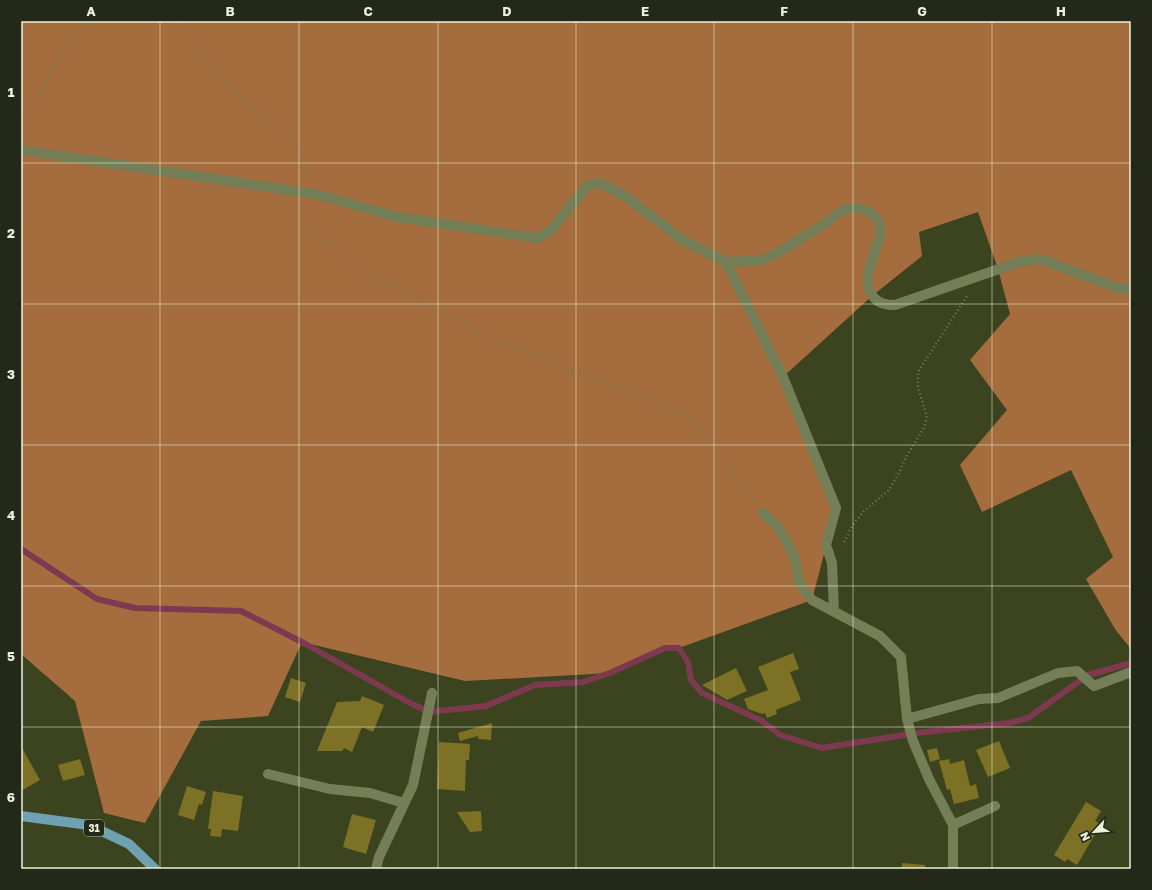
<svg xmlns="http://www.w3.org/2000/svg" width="1152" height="890" font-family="'Golos Text',sans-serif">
  <rect width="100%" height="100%" fill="#3b441e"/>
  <path fill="#a56d3d" d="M21,21H1131V649L1115,629L1086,579L1113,557L1071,470L982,512L960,465L1007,410L970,360L1010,314L998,269L978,212L919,232L922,256L872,296L783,377L836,508L812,600L679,648H665L610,673L465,681L302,642L268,716L201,721L145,823L104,813L75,701L21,654Z"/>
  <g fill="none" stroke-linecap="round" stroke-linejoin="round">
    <path stroke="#7c3950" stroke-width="6" d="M21,549L97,599L135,608L241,611L302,642L410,703L429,712L486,706L535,685L583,682L610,673L665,648H679L688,662L691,680L702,693L762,721L780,735L822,748L917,733L1009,723L1028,718L1088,675L1131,663"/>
  </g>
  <path fill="#7d7125" d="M793,653L799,669L790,672L801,700L776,710L777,714L767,718L765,713L762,714L748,709L744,699L768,690L758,667Z
    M736,668L747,691L727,700L702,685Z
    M291,678L306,683L300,702L285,697Z
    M362,696L384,705L373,732L362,727L352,752L344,748L342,751H317L337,702L360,701Z
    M492,723L491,740L478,739V736L460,741L458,733Z
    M999,741L1010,768L988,777L976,750Z
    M439,742L470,744L469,760H466L465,791L437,789Z
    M21,746L40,780L21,791Z
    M937,748L940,759L930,762L927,750Z
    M80,759L85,775L63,781L58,765Z
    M949,759L950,764L964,760L970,786L976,784L979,798L954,804L950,789L947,790L939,761Z
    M187,786L206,792L202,805L199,804L194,820L178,815Z
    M213,791L243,796L238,831L222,829L221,837L210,836L211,829H208Z
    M1086,802L1101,811L1095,821L1101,824L1077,865L1067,859L1065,862L1054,855Z
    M481,811L482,831L470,832L457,812Z
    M352,814L376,820L366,854L343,847Z
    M902,863L925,865V869H902Z"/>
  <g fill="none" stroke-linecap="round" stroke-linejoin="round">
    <path stroke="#757d5c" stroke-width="2.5" stroke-dasharray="1 3" stroke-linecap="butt" d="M183,21L203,53L244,100L285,132L298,150L309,179
      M21,123L71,42L92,21
      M311,209L307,224L357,269L394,286L481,334L669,407L697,424L754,501
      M844,542L852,526L864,511L889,490L900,471L906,457L924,428L927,416L918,388V372L967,296"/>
    <path stroke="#757f57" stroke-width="10" d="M21,150L315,194L397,217L537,238L550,231L588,185L600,183L625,196L684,241L726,262L762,260L774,255C791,245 807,234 824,224C830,220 837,213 844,210C849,208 857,207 862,209C905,224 857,262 870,292C876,303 884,305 895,305L1019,262L1040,259L1118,288L1131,289
      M726,262L783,377L836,508L826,545L832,563L834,612
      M763,513L779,528L795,558L799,583L812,600L880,636L901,657L907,719
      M268,774L330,789L370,793L404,803
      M953,825L995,806
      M376,869L379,857L413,785L432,693
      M953,869V825L929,779L913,741L907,719L979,699L998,698L1058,673L1077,671L1094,686L1131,672"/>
    <path stroke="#6ea1b2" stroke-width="10" d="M21,816L89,825L129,844L155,869"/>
  </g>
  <path fill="none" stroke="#ebf1db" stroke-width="1" stroke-opacity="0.55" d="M160,21V869M299,21V869M438,21V869M576,21V869M714,21V869M853,21V869M992,21V869M21,163H1131M21,304H1131M21,445H1131M21,586H1131M21,727H1131"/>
  <g text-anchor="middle" stroke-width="3.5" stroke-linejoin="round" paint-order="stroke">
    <rect fill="#242818" stroke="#afb5a0" stroke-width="1" x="84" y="820" width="20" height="16" rx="3"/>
    <g font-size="10" font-weight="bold" fill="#ebf1db">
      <text x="94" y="832">31</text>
    </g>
  </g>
  <rect width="1152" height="890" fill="none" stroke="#242818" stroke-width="44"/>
  <g transform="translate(1094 832) rotate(244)" stroke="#242818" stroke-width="3" paint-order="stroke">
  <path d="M0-3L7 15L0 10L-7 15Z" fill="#ebf1db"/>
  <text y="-6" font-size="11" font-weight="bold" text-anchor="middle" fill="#ebf1db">N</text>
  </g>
  <rect x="22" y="22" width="1108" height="846" fill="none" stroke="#ebf1db" stroke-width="1.5"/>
  <g font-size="13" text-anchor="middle" font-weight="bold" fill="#ebf1db">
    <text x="91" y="16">A</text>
    <text x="230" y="16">B</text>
    <text x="368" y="16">C</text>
    <text x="507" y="16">D</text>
    <text x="645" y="16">E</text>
    <text x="784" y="16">F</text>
    <text x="922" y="16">G</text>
    <text x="1061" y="16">H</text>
    <text x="11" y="97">1</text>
    <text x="11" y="238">2</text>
    <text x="11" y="379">3</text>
    <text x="11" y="520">4</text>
    <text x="11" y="661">5</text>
    <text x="11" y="802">6</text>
  </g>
</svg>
